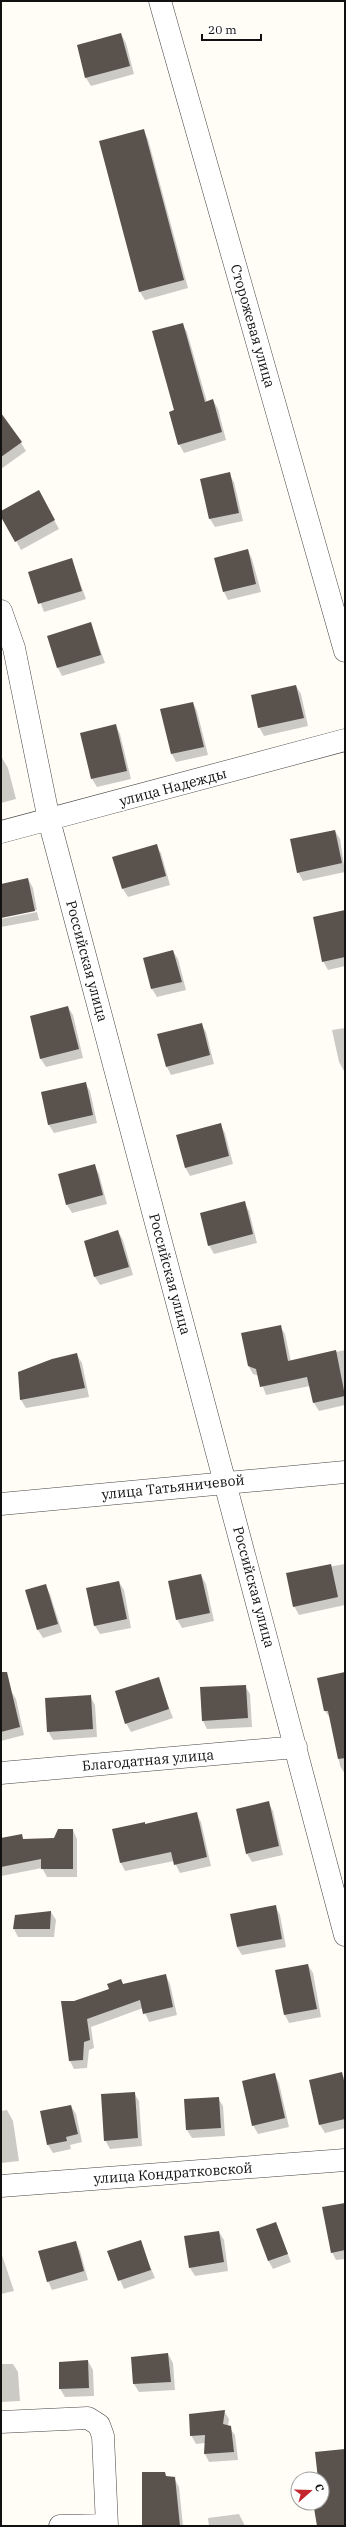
<svg xmlns="http://www.w3.org/2000/svg" width="346" height="2527" font-family="'IBM Plex Serif',serif">
  <rect width="100%" height="100%" fill="#fffdf5"/>
  <path fill="#0003" d="M121,34L126,43L134,74L91,86L86,78L78,46Z
    M143,130L148,139L188,288L145,300L140,292Z
    M182,324L187,332L207,402L213,400L218,409L226,440L184,453L179,444L176,411Z
    M1,429L21,443L26,451L1,469Z
    M229,474L234,482L243,521L215,527L210,519L201,480Z
    M39,492L59,529L21,550L1,513Z
    M248,550L252,559L261,592L228,600L224,592Z
    M72,560L86,599L44,612L29,572Z
    M91,623L105,663L62,676L58,668Z
    M296,686L301,694L308,726L264,736L259,727Z
    M193,703L197,711L208,755L176,762L172,754L161,710Z
    M116,726L120,734L131,779L97,787L92,779L82,733Z
    M1,756L8,768L16,799L1,803Z
    M335,831L340,839L345,872L303,881L298,872Z
    M156,845L161,853L170,885L128,897L123,889Z
    M28,879L33,888L37,910L1,917V885Z
    M345,911V966L328,970L323,961Z
    M37,912L39,920L1,927V919Z
    M173,951L178,959L186,990L157,997L152,989L144,958Z
    M68,1007L73,1015L83,1058L46,1067L41,1059L31,1017Z
    M201,1024L206,1032L214,1064L171,1075L167,1067Z
    M345,1028V1070L344,1071L339,1062L332,1030Z
    M85,1083L90,1091L97,1123L54,1133L49,1125L42,1093Z
    M220,1124L225,1133L233,1164L190,1176L185,1167Z
    M94,1165L99,1174L107,1204L72,1213L67,1205Z
    M244,1203L249,1211L257,1243L214,1254L209,1245Z
    M118,1231L123,1240L133,1275L100,1285L95,1277Z
    M280,1326L285,1334L291,1362L345,1350V1405L319,1411L314,1403L310,1386L266,1395L259,1376L253,1374L248,1365Z
    M77,1355L82,1363L89,1397L26,1408L21,1400L19,1373Z
    M345,1564V1605L299,1615L294,1606L287,1574Z
    M201,1575L206,1584L214,1621L182,1628L177,1619Z
    M119,1582L124,1590L131,1628L100,1634L95,1626L87,1588Z
    M45,1585L50,1594L62,1632L43,1638L38,1630L26,1591Z
    M345,1673V1774L340,1766L331,1719L325,1711L318,1679Z
    M158,1679L173,1718L131,1732L126,1723Z
    M245,1686L250,1694L252,1727L207,1729L203,1721Z
    M11,1691L16,1699L24,1735L1,1741V1693Z
    M90,1696L95,1705L97,1737L53,1740L48,1731Z
    M268,1802L273,1811L283,1855L252,1862L247,1854Z
    M196,1813L201,1822L211,1866L180,1873L174,1861L125,1871L121,1863L114,1830L145,1825Z
    M73,1830L77,1839V1877H47L42,1868L1,1876V1839L21,1835L24,1840L55,1839Z
    M275,1906L280,1915L286,1947L242,1955L237,1947Z
    M51,1912L56,1920L54,1937H18L14,1929Z
    M308,1965L313,1973L321,2017L289,2023L285,2015L276,1971Z
    M166,1976L170,1984L177,2015L149,2022L143,2008L91,2027L94,2048L89,2050L87,2068L74,2069L70,2061L74,2002L123,1985Z
    M341,2073L345,2079V2128L325,2133L320,2125Z
    M274,2074L279,2083L289,2127L258,2134L253,2125Z
    M134,2093L139,2101L142,2146L110,2149L105,2140Z
    M218,2098L223,2106L225,2136L192,2138L187,2130L185,2100Z
    M71,2106L76,2114L82,2142L70,2145L71,2149L53,2153L48,2145Z
    M7,2110L13,2121L19,2161L1,2163V2111Z
    M345,2204V2259L336,2260L332,2252Z
    M276,2223L291,2262L273,2269L268,2260Z
    M219,2232L224,2240L228,2271L195,2276L190,2268Z
    M75,2242L80,2251L88,2280L52,2290L48,2281Z
    M140,2242L155,2278L124,2289L108,2252Z
    M1,2252L14,2291L1,2294Z
    M168,2354L173,2363L175,2390L139,2392L134,2384L132,2358Z
    M88,2361L93,2370L94,2396L65,2397L60,2389Z
    M1,2364H13L18,2372L20,2401L1,2402Z
    M224,2411L229,2419L228,2426L235,2435L238,2460L209,2462L205,2454V2443L196,2444L191,2435Z
    M164,2473L167,2477L174,2478L179,2487L183,2526H143Z
    M239,2514L245,2526H209L208,2518Z"/>
  <path fill="#5a524d" d="M121,33L130,66L85,78L77,45Z
    M144,129L184,280L139,292L99,141Z
    M183,323L205,402L213,399L222,432L178,445L169,412L174,410L152,331Z
    M1,413L22,442L1,457Z
    M230,472L239,513L209,519L200,479Z
    M39,490L55,520L15,542L1,517V511Z
    M248,549L256,584L223,592L214,558Z
    M72,558L82,591L38,604L28,572Z
    M91,622L101,655L57,668L47,636Z
    M296,685L304,718L258,728L251,695Z
    M193,702L204,747L171,754L160,709Z
    M116,724L127,771L91,779L80,733Z
    M335,830L342,863L297,873L290,839Z
    M157,844L166,876L122,889L112,857Z
    M28,878L35,911L1,918V884Z
    M345,910V957L322,962L313,917Z
    M173,950L182,982L151,989L143,958Z
    M68,1006L79,1049L40,1059L30,1016Z
    M202,1023L210,1055L166,1067L157,1034Z
    M86,1082L93,1115L48,1125L41,1092Z
    M221,1123L229,1156L185,1168L176,1135Z
    M95,1164L103,1195L66,1205L58,1174Z
    M245,1201L253,1234L208,1246L200,1213Z
    M118,1230L129,1267L94,1277L84,1241Z
    M281,1325L288,1361L336,1350L345,1396L313,1403L307,1377L260,1387L256,1369L248,1366L241,1333Z
    M77,1353L85,1388L20,1400L18,1372L52,1359Z
    M331,1564L338,1597L293,1607L286,1573Z
    M201,1574L210,1613L176,1620L168,1581Z
    M119,1581L127,1619L94,1626L86,1588Z
    M46,1584L58,1624L37,1630L25,1590Z
    M1,1672H7L20,1727L1,1732Z
    M345,1672V1758L338,1759L328,1711H324L317,1678Z
    M159,1677L169,1709L125,1724L115,1691Z
    M246,1685L248,1718L202,1721L200,1687Z
    M91,1695L93,1729L47,1732L45,1698Z
    M269,1801L279,1846L246,1854L236,1809Z
    M197,1812L207,1857L174,1865L171,1852L120,1863L112,1829L145,1822V1824Z
    M58,1829H73V1869H41V1859L1,1867V1838L22,1834L23,1839L54,1838Z
    M276,1905L282,1939L237,1947L230,1914Z
    M51,1911L50,1929H13L15,1915Z
    M308,1964L317,2009L284,2015L275,1970Z
    M166,1974L173,2007L143,2014L140,2000L87,2019L90,2040L84,2042L83,2060L69,2061L61,2001H74L109,1989L107,1984L121,1979L123,1984Z
    M342,2072L345,2085V2119L319,2125L309,2080Z
    M275,2073L285,2118L252,2126L242,2081Z
    M135,2092L138,2138L104,2141L101,2094Z
    M219,2097L221,2128L186,2130L184,2099Z
    M71,2105L78,2134L66,2137L67,2141L47,2145L40,2111Z
    M345,2203V2250L331,2253L322,2207Z
    M276,2222L288,2254L268,2261L256,2229Z
    M219,2231L224,2262L189,2268L184,2236Z
    M141,2240L151,2270L118,2281L107,2251Z
    M76,2241L84,2271L47,2282L38,2251Z
    M168,2353L171,2382L133,2384L131,2357Z
    M88,2360L89,2388L59,2389V2362Z
    M225,2410L223,2424L231,2426L234,2452L204,2454L205,2435L190,2436L189,2414Z
    M345,2449V2526H317L314,2508L322,2507V2479H318L315,2452Z
    M142,2472H165L166,2476L175,2477L180,2526H142Z"/>
  <g fill="none" stroke-linecap="round" stroke-linejoin="round">
    <defs>
      <path id="minor" d="M160,1L345,651
        M1,611L14,648L49,820L345,1935
        M1,832L345,740
        M1,1504L345,1472
        M1,1773L296,1747
        M1,2186L345,2160
        M1,2422L88,2418L99,2425L103,2436L107,2526
        M60,2526L107,2525"/>
    </defs>
    <use href="#minor" stroke="#444" stroke-width="23"/>
    <use href="#minor" stroke="#fff" stroke-width="22"/>
  </g>
  <g text-anchor="middle" stroke-width="4" stroke-linejoin="round" paint-order="stroke">
    <g font-size="14" fill="#111" stroke="#fff">
      <text transform="translate(253 326) rotate(74)" y="5">Сторожевая улица</text>
      <text transform="translate(173 787) rotate(-15)" y="5">улица Надежды</text>
      <text transform="translate(87 961) rotate(75)" y="5">Российская улица</text>
      <text transform="translate(170 1274) rotate(75)" y="5">Российская улица</text>
      <text transform="translate(173 1487) rotate(-6)" y="5">улица Татьяничевой</text>
      <text transform="translate(254 1587) rotate(75)" y="5">Российская улица</text>
      <text transform="translate(148 1760) rotate(-5)" y="5">Благодатная улица</text>
      <text transform="translate(173 2173) rotate(-4)" y="5">улица Кондратковской</text>
    </g>
  </g>
  <rect width="346" height="2527" fill="none" stroke="#111111" stroke-width="4"/>
  <g transform="translate(310 2491) rotate(70)"><circle r="19" fill="#ffffff" stroke="#a0a0a0"/>
  <path d="M0-3L7 15L0 10L-7 15Z" fill="#c4262e"/>
  <text y="-6" font-size="11" font-weight="bold" text-anchor="middle" fill="#111111">С</text>
  </g>
  <path d="M202 34v6h59v-6" fill="none" stroke="#111111" stroke-width="2"/>
  <text x="208" y="34" font-size="12" fill="#111111" stroke="#ffffff" stroke-width="3" paint-order="stroke">20 m</text>
</svg>
